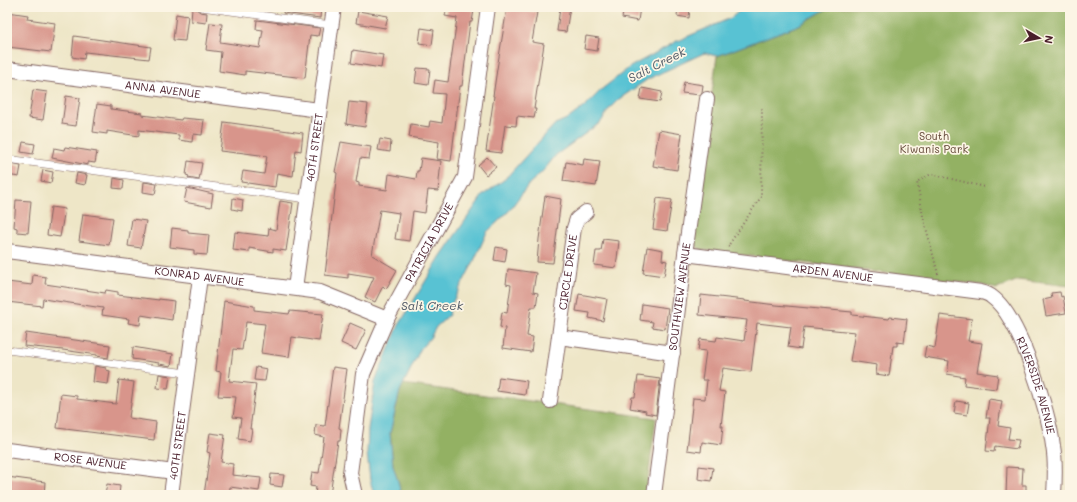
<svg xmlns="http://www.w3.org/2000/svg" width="1077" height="502" font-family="Mali,sans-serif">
  <rect width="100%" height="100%" fill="#fcf5e5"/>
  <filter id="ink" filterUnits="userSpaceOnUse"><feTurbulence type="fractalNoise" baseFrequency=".025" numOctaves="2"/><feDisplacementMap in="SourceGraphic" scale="8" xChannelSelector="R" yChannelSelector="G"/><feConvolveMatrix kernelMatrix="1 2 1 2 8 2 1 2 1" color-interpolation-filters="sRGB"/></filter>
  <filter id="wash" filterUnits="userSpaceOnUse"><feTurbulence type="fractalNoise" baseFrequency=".012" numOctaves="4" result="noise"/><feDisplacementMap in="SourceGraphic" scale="16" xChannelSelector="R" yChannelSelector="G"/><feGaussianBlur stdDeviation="0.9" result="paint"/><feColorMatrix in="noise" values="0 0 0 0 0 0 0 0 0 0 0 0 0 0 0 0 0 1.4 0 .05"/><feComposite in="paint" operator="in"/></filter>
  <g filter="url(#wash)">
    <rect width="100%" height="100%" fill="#eee6c7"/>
    <path fill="#93b163" stroke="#6e6847" d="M830,7H1070V286L1018,280L997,289L982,285L702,250L694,245L692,239L717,56L799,25Z
      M403,384L656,418L646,495H401L398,481L393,466L390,433L400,391Z"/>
    <path fill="#58c2d3" stroke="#51707f" d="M744,7H830L799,25L717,56L704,53L648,79L619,99L609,109L601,122L556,155L544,170L529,184L508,212L487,232L473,263L451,305L449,315L436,327L430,338L421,348L400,391L390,433L393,466L398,481L401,495H374L370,480L367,453L368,429L375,381L399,325L440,257L483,195L505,179L555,124L569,118L585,106L602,89L630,67L677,41L731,18Z"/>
    <g id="blocks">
      <path fill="#d8958b" d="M284,7H321L320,18L283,13Z
        M447,7L474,10L472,22H470L462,86H460L451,161L437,159L439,142L409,137L411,124L429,127L430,121L442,123L445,94L433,93L435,80L448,82L457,18L445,16Z
        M560,7H570L566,32L557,31Z
        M624,7H640L638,21L622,18Z
        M678,7H690L689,18L677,16Z
        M192,8L196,9L200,12L207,13L206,23L191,21Z
        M507,8L537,12L532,42L544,44L534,109H536L534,118L517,116L516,126L505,125L501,153L486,151L494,96H493L497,69Z
        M358,11L388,16L385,28L356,23Z
        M8,12L28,15L27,19L55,23L51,52L7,47Z
        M176,14L188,16L185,41L173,40Z
        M257,20L320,28L318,36L310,35L305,78L245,71V75L219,71L221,52L206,50L210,23L222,24L220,42L260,48L263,30L256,29Z
        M421,28L434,30L432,45L419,43Z
        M74,36L151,47L149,59L85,52L84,59L72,57Z
        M586,36L599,38L597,51L584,49Z
        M353,50L383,55L381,68L351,63Z
        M417,68L430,69L428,85L415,83Z
        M684,82L703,85L702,92L700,95L682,93Z
        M642,88L662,92L660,102L640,99Z
        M33,90L47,92L43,120L29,118Z
        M66,96L80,98L76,126L62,124Z
        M349,102L368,104L365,127L346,124Z
        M97,104L111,106V109L142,113V115L181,120L182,118L204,120L202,135L193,134L192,142L179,140V135L139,130V136L107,131V134L93,132Z
        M224,122L303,133L301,151L296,150L293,176L277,173L275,187L241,182L243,171L264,174L267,156L237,152V153L220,151Z
        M659,130L682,134L677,170L653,166Z
        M380,139L391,141L390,152L378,150Z
        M23,142L35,144L33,154L21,152Z
        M341,142L371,147L369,159L360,158L356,182L359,183V186L387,190L389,174L416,179L417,171H419L421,158L441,161L438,191L428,190L425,213L413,211L409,241L395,239L399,213L380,210L372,255L397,270L386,289L383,286L375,302L365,297L374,277L348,273V278L325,275L337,173L335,172Z
        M65,147L97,152L95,163L88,162V165L52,158L54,148L64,150Z
        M487,157L496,167L486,175L478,165Z
        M584,159L600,161L596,186L563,181L566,162L583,165Z
        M188,161L202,163L199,180L188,178L189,176L186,175Z
        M9,164L21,166L19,177L7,175Z
        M43,170L53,172L51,183L41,181Z
        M77,173L87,175L85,185L75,183Z
        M114,178L124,180L123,189L113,188Z
        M144,182L157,184L155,194L143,192Z
        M187,188L213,194L211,207L184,202Z
        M545,196L561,199L553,263L537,262L539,239Z
        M233,198L243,200L242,211L232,209Z
        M657,198L672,200L667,231L653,229Z
        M16,200L31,201L28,233L17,232V228L14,227Z
        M280,201L293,203L286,251L273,249V252L249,248V252L233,250L235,232L268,236L269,228L276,230Z
        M51,207L65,209L60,237L47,235Z
        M83,214L113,218L109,245L79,241Z
        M132,219L146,221L141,248L128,246Z
        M172,228L188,230V233L209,235L207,255L194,254V250L170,247Z
        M603,239L619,241L616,268L594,265L596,251H601Z
        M496,247L507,249L505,262L494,260Z
        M647,247L663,250L662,260L667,261L664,276L643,273Z
        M508,269L536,273L533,292L538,293L536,307H531L527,336L533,337L531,352L503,348L505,328L500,327L502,312L507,313L511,285L506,284Z
        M33,275L46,277L45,284L105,293L106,290L118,292V295L159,300V299L174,301L172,320L141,315L140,325L128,323L129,319L102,315L103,308L43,299L42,306L7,302V282L32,285Z
        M1060,292L1061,297L1063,296L1066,313L1046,316L1043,300L1052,298L1051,293Z
        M579,294L607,299L603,321L589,318L590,313L576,311Z
        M701,295L745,300V301L776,305L852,312V315L889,319L890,317L907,319L904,343L897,342V346H893L889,376L876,374L877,365L850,361L855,332L804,327L801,349L788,347L791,327L757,323L751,372L723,368L719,391L725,392L721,426H723L721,445L702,442L701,452L687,450L693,398L705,399L707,380H702L706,351L698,350L700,339L716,341L717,337L744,341L747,320L699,315Z
        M224,301L254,306V310L289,314L290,311L323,314L319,341L292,337L289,357L261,353L265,324L246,322L242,350L233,349L229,381L256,384L250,429H252L250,441L238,439L241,418L233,417L236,397L218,396L221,372L216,371Z
        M642,304L668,308L665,329L652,327L653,322L640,320Z
        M940,315L972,319L968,341L982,343L977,372L998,375L996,389L964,385L965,377L947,374L949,361L924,357L926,346L935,348Z
        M350,323L366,330L356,350L341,343Z
        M26,333L110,345L108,358L97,356V355L63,350L24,346Z
        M133,347L173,354L171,366L159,364V363L132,359Z
        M95,366L106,368V370L110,371L108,384L93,382Z
        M256,367L267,369L265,381L254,380Z
        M333,367L347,369L339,428L341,429L340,441H338L330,495H315L316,487L310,486L312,472L319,473L324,437L315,435L316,425L325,426Z
        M159,374L170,376L168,389L157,388Z
        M638,376L660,379L656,415L645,413L646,411L630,408L632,397H635Z
        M499,377L527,381L525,395L497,391Z
        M119,380L134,382L129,418L156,422L154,440L57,428L61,394L77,396V399L116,404Z
        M989,399L1002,401L998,426L1010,428L1008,439L1019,440L1017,449L995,446L994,452L986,451L990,418H986Z
        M956,401L969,403L967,415L954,413Z
        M210,433L225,435L221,462L233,464L232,475L261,478L259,491L230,487L229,495H204L210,453L207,452Z
        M699,466L713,468L711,481L698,479Z
        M1007,467L1023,468L1022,485H1026V495H1006Z
        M271,474L284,475L282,487L270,485Z
        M7,477L45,482L44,495H7Z
        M107,484L120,486L119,495H105Z"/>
    </g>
  </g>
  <g filter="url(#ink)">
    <use href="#blocks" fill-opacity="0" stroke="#836562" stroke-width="1"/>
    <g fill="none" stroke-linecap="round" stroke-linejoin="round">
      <defs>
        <path id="lane" d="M201,7L331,25
          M7,159L307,199
          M7,350L187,373"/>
        <g id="street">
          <path id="s1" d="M7,69L319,110"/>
          <path id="s2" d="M7,251L320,292L387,319"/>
          <path id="s3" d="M685,254L981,292C985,293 989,294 992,297C1020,317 1049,412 1053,446C1056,462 1055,479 1054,495"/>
          <path id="s4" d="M295,288L334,7"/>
          <path d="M559,337L673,353"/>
          <path id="s5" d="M550,401L574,228L577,219L586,212"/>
          <path id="s6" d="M7,450L174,472"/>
          <path id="s7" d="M171,495L200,277"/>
          <path id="s8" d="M355,495L350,473L363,374L387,319L465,177L488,7"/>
          <path id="s9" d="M654,495L685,254L707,99"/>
        </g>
      </defs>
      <use href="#lane" stroke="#836562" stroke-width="8"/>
      <use href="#street" stroke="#836562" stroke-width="16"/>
      <path stroke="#836562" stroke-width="2" stroke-dasharray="1 3" stroke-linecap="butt" d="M729,247L728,246L761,197L762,106
        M938,274L923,216L917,182L931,174L985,187"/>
      <use href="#lane" stroke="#fff" stroke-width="7"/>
      <use href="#street" stroke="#fff" stroke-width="14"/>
    </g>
  </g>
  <g text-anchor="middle" stroke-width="3.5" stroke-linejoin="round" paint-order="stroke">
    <g font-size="11" fill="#4a1f2b" stroke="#fcf5e5">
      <text dy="4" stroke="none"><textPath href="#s1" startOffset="157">ANNA AVENUE</textPath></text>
      <text dy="4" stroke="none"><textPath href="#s4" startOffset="142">40TH STREET</textPath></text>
      <text dy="4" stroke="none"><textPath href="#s8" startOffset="270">PATRICIA DRIVE</textPath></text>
      <text dy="4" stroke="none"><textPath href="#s5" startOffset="130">CIRCLE DRIVE</textPath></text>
      <text dy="4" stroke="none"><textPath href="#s3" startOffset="149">ARDEN AVENUE</textPath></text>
      <text dy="4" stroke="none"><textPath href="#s2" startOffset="194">KONRAD AVENUE</textPath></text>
      <text dy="4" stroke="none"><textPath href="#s9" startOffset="200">SOUTHVIEW AVENUE</textPath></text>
      <text dy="4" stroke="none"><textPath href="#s3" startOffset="411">RIVERSIDE AVENUE</textPath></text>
      <text dy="4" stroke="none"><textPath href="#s7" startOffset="50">40TH STREET</textPath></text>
      <text dy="4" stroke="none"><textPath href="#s6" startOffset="84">ROSE AVENUE</textPath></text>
    </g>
    <g font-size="11" fill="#664b3c" stroke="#fcf5e5">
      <text x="934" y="140">South<tspan x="934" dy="13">Kiwanis Park</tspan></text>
    </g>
    <g font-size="12" font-style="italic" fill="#4f5866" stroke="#fcf5e5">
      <text transform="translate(657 65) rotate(-27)" y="4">Salt Creek</text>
      <text x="432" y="310">Salt Creek</text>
    </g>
  </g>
  <rect width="1077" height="502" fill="none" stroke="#fcf5e5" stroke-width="24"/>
  <g transform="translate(1039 38) rotate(99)" stroke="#fcf5e5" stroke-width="3" paint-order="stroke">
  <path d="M0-3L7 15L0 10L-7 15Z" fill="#4a1f2b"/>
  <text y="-6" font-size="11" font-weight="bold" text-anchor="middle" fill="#4a1f2b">N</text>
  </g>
</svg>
